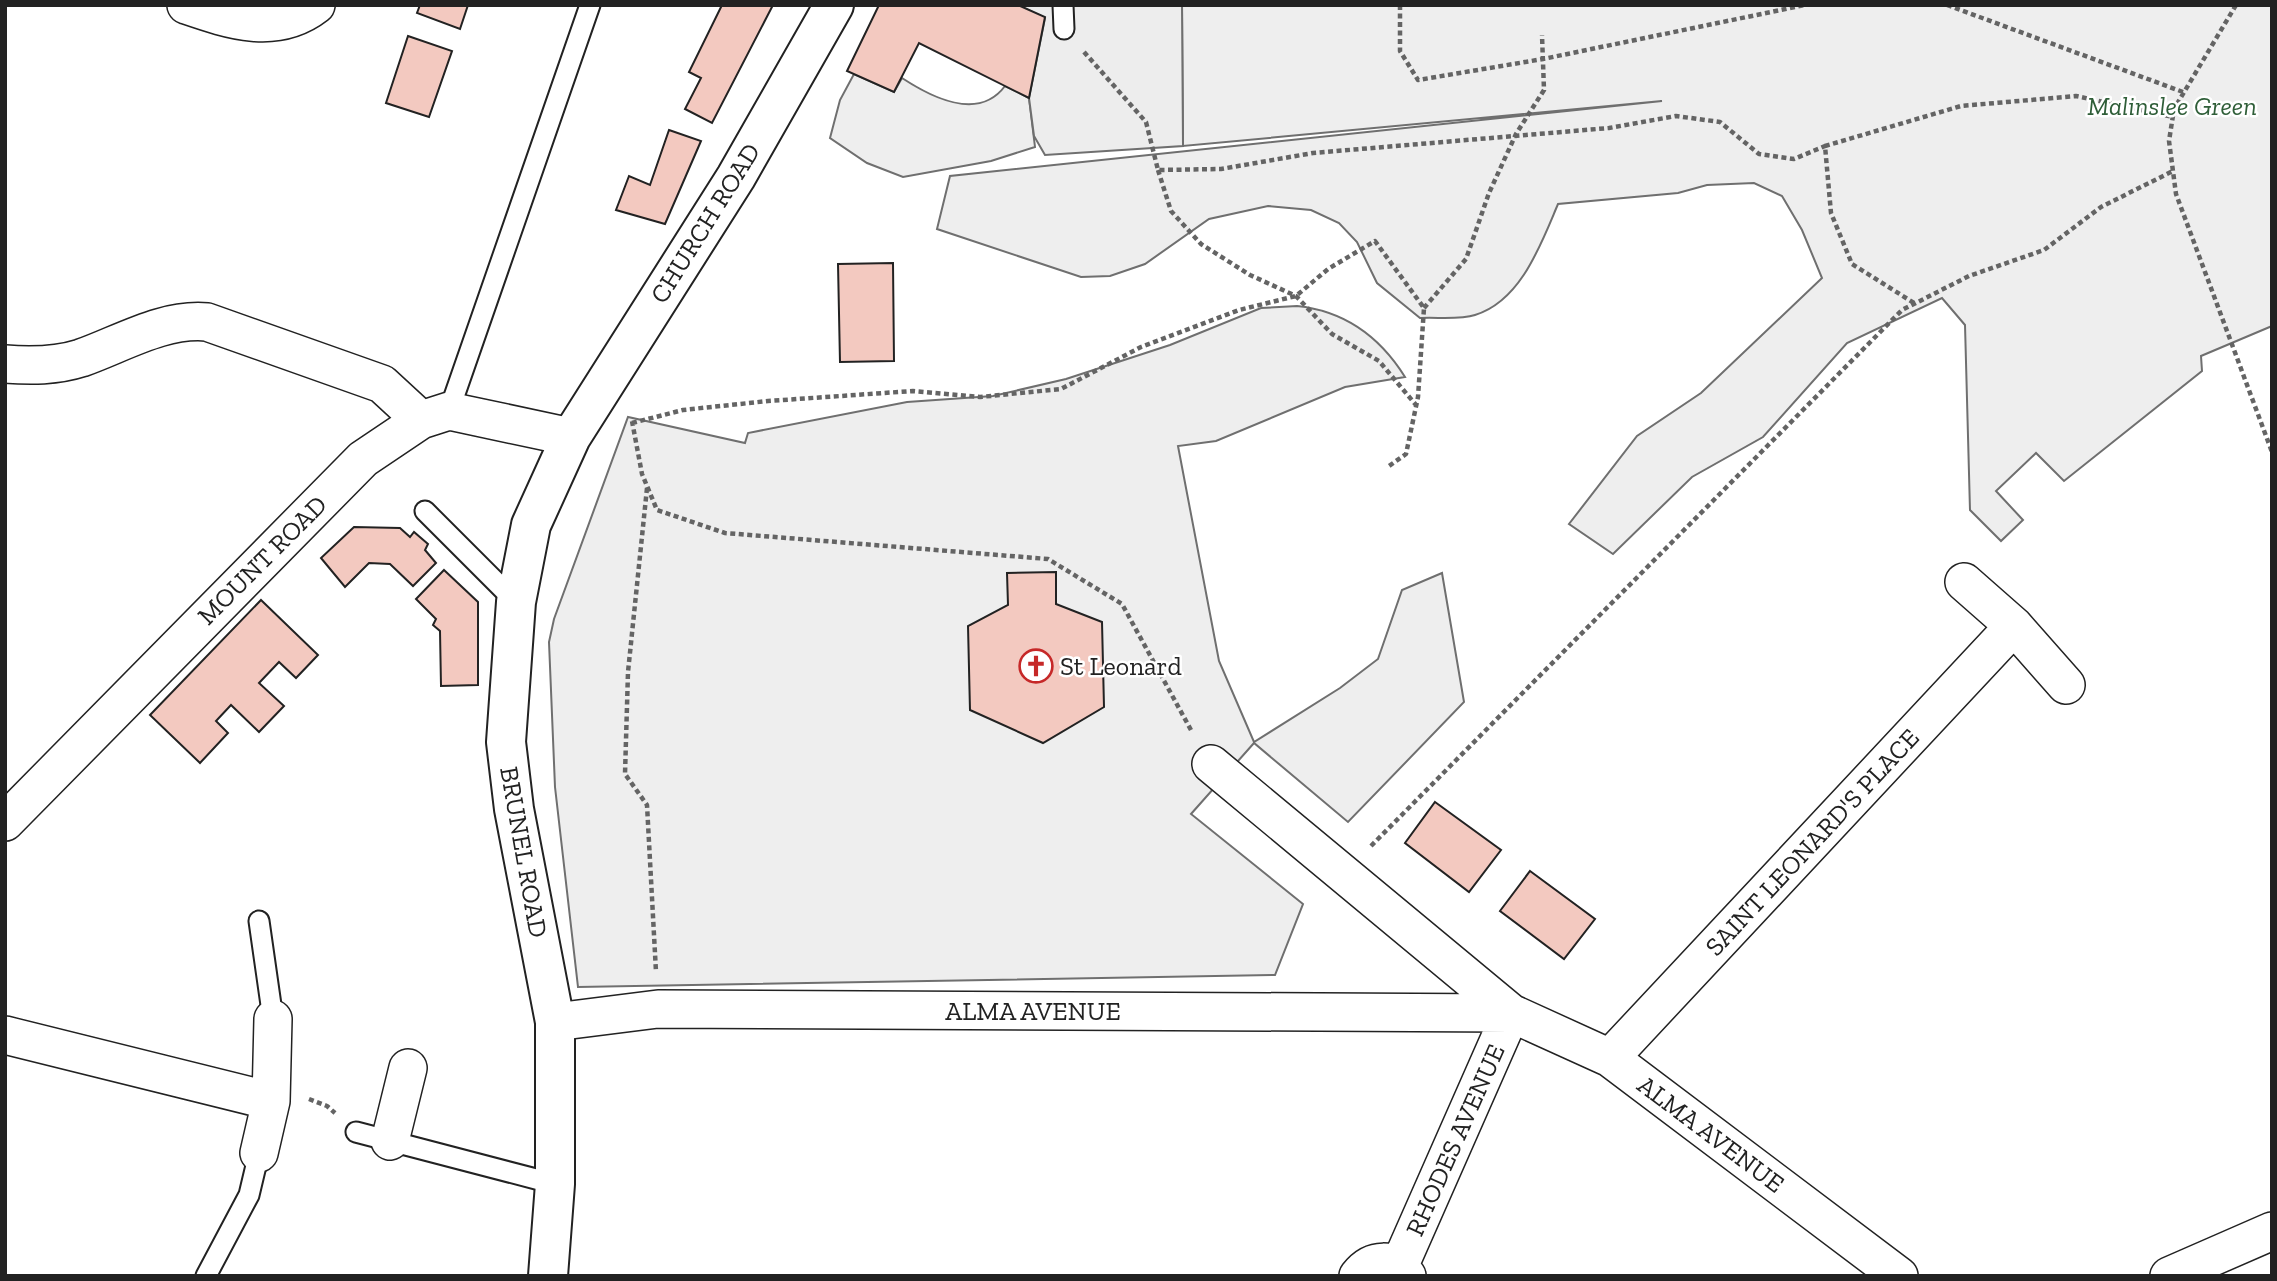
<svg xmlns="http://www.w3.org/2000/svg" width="2277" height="1281" font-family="'Zilla Slab',serif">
  <rect width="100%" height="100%" fill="#fff"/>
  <path fill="#eee" stroke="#6f6f6f" stroke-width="2" d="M1182,5H2272V326L2201,356L2202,371L2064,481L2036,453L1996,491L2023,520L2001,541L1970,510L1965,325L1942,298L1847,343L1763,437L1692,477L1613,554L1569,524L1637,436L1701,393L1822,278L1802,230L1782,196L1754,183L1707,185L1678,193L1558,204C1541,244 1521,301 1475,315C1460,320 1437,317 1420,318L1377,283L1357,242L1339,223L1311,210L1268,206L1209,219L1145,264L1110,276L1081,277L937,229L950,176L1662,101L1183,146Z
    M854,74L894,92L902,78C931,97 978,122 1005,86L1029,98L1035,147L991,161L903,177L867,163L830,138L840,100Z
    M1297,306C1345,311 1380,337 1405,377L1345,387L1216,441L1178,446L1219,661L1254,742L1340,688L1378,659L1402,590L1442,573L1464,702L1348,822L1254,743L1191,814L1303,904L1275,975L578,987L555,787L549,642L554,619L628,417L745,443L748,433L907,402L993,396L1066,379L1170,345L1261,308Z"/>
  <path fill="#ededed" stroke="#6f6f6f" stroke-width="2" d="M1018,5H1182L1183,146L1045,155L1034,136L1029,98L1045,18Z"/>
  <path fill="#f3c9c0" stroke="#222" stroke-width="2" d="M420,5H468L460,29L417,13Z
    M722,5H773L712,123L685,109L701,78L689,72Z
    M879,5H1018L1045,17L1029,98L919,43L894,92L847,71Z
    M408,36L452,51L429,117L386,103Z
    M669,130L701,141L665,224L616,210L629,176L650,185Z
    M893,263L894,361L840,362L838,264Z
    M354,527L400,528L410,537L414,532L428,544L425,550L436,563L413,586L390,564L369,563L345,587L321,558Z
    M444,570L478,602V685L441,686L440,631L433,625L436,619L416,599Z
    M1056,572V604L1102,622L1104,707L1043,743L970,710L968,626L1008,605L1007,573Z
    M261,600L318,655L296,678L279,662L259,683L284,706L259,732L231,705L216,721L228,733L200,763L150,715Z
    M1435,802L1501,850L1469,892L1405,843Z
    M1530,871L1595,919L1564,959L1500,911Z"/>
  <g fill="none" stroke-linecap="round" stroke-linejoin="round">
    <defs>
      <path id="lane" d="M1063,5L1064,29
        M449,411L590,5
        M425,511L516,602
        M259,921L273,1019
        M356,1132L555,1184
        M206,1276L249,1195L259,1153"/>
      <path id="street" d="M186,5C230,20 276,36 316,5
        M5,364C31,366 56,366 81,358C121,344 163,318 207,322L382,384L421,420
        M1964,582L2014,626L2066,685
        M1211,764L1511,1013L1399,1267
        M5,822L363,459L421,420L449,411L571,437
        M555,1022L658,1009L1511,1013L1610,1058L1899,1276
        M5,1035L271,1101
        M1610,1058L2014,626
        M390,1141L408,1068
        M259,1153L271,1101L273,1019
        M1358,1276C1372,1258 1394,1257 1407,1276
        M2169,1276L2272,1231"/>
      <path id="secondary" d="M548,1276L555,1184V1022L514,809L506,742L516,602L531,525L571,437L736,177L834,5"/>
    </defs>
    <use href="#lane" stroke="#222" stroke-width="23"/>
    <use href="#street" stroke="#222" stroke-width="40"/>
    <use href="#secondary" stroke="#222" stroke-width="42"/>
    <path stroke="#646464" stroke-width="4.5" stroke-dasharray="5 3.5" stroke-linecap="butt" d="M1400,5V51L1418,80L1543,59L1805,5
      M1947,5L2183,92
      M2236,5L2174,109L2169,141L2176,194L2272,452
      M1084,52L1146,122L1158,170L1221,169L1313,153L1609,128L1676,116L1720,122L1759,154L1794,159L1825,146
      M1158,170L1171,211L1201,244L1250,275L1296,296L1332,334L1379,361L1416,405
      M1914,303L1852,264L1831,213L1825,146L1961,106L2076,96L2173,117
      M1424,308L1466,259L1489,193L1516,134L1544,90L1542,35
      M632,421L642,474L657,510L725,533L1048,559L1122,604L1191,730
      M632,423L683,410L768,401L913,391L980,397L1061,389L1141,347L1239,310L1296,296L1328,269L1375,241L1424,308L1418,397L1406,454L1389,466
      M647,488L628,672L625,774L647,805L656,972
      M1371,846L1902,310L1969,276L2044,250L2101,207L2173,171
      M309,1099L327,1106L335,1113"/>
    <use href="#lane" stroke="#fff" stroke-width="19"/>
    <use href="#street" stroke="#fff" stroke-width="37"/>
    <use href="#secondary" stroke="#fff" stroke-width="38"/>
  </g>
  <defs>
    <symbol id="church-ring" viewBox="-11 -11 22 22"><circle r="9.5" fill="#fff" stroke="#c62828" stroke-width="1.5"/><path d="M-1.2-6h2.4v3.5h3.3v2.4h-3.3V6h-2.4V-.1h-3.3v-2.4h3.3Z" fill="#c62828"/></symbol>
  </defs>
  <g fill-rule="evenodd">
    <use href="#church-ring" x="1017" y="647" width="38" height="38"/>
  </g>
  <g text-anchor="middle" stroke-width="5" stroke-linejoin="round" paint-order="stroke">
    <g font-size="26" font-style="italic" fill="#2f5e38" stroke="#fff">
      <text x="2172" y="115">Malinslee Green</text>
    </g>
    <g font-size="26" fill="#222" stroke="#fff">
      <text transform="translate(705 223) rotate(-58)" y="9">CHURCH ROAD</text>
      <text transform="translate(262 560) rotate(-45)" y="9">MOUNT ROAD</text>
      <text transform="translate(1812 842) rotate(-47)" y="9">SAINT LEONARD'S PLACE</text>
      <text transform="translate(524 852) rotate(80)" y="9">BRUNEL ROAD</text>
      <text x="1033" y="1020">ALMA AVENUE</text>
      <text transform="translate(1711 1134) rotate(37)" y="9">ALMA AVENUE</text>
      <text transform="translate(1455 1140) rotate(-66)" y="9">RHODES AVENUE</text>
    </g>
    <g font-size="26" fill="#222" stroke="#fff" text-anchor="start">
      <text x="1060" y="675">St Leonard</text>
    </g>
  </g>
  <rect width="2277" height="1281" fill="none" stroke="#222222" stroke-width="14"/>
</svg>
